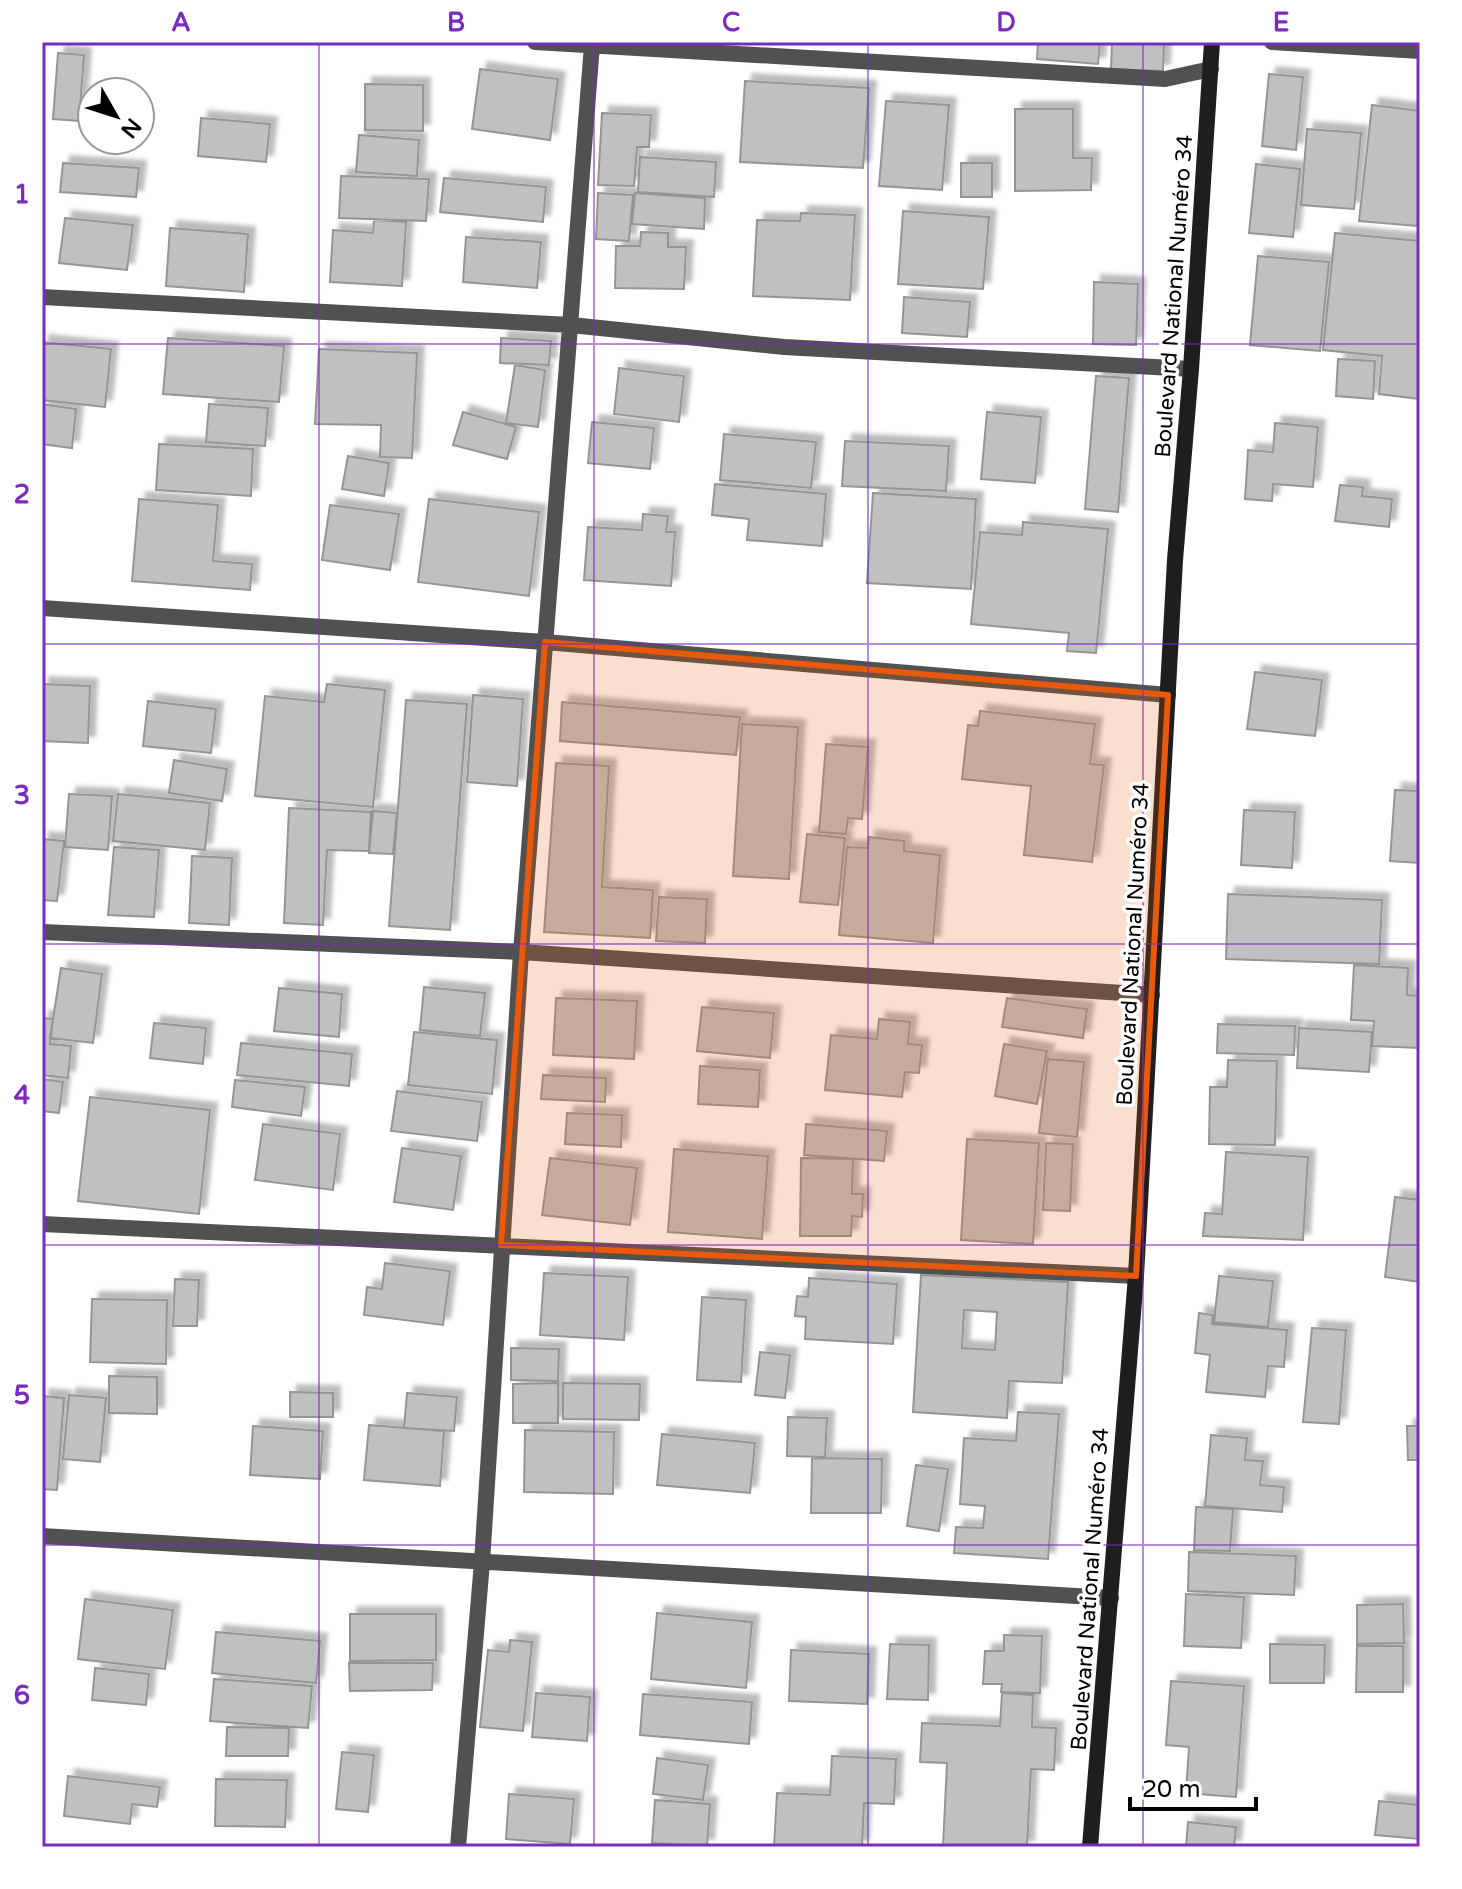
<svg xmlns="http://www.w3.org/2000/svg" width="1462" height="1889" font-family="'Varela Round',sans-serif">
  <defs>
    <filter id="shadow"><feDropShadow dx="7" dy="-7" stdDeviation="2" flood-color="#0004"/></filter>
  </defs>
  <rect width="100%" height="100%" fill="#fff"/>
  <path fill="#c0c0c0" stroke="#959595" stroke-width="2" fill-rule="evenodd" filter="url(#shadow)" d="M1038,42H1100L1098,64L1037,59Z
    M1112,42H1164L1163,71L1111,69Z
    M58,53L84,55L79,121L53,119Z
    M480,69L558,79L550,140L472,129Z
    M1269,74L1303,77L1296,150L1262,146Z
    M745,81L869,88L863,168L740,162Z
    M365,84L423,85V131L365,130Z
    M886,101L949,105L942,190L879,186Z
    M1372,105L1420,111V202L1417,226L1359,221Z
    M1015,109H1073V158H1092L1091,190L1015,191Z
    M602,113L651,115L649,147H637L634,186L598,185Z
    M201,118L270,124L266,162L198,156Z
    M1307,129L1361,133L1354,209L1301,205Z
    M359,135L419,140L417,176L356,172Z
    M640,157L716,162L714,197L638,192Z
    M63,163L139,168L136,197L60,192Z
    M961,163H992V197H961Z
    M1256,164L1300,169L1293,237L1249,233Z
    M341,176L429,179L426,221L339,218Z
    M444,178L546,187L543,222L440,212Z
    M598,193L633,195L629,241L596,239Z
    M635,193L705,198L704,229L632,224Z
    M903,211L989,217L983,289L898,284Z
    M801,213L855,215L850,300L753,296L757,220L800,221Z
    M65,218L133,225L127,270L59,263Z
    M374,220L406,222L402,286L330,282L333,230L373,233Z
    M170,228L248,234L244,292L166,286Z
    M641,232L668,233V247H686L684,289L615,288L616,246H640Z
    M1335,233L1420,241V399L1379,394L1382,356L1323,350Z
    M466,237L541,242L537,288L463,282Z
    M1258,256L1329,262L1320,351L1250,345Z
    M1094,282L1138,284L1136,345L1093,344Z
    M904,297L970,302L967,337L902,333Z
    M168,338L284,346L279,402L163,394Z
    M501,338L551,341L549,365L500,363Z
    M42,342L111,349L105,407L42,400Z
    M319,349L417,353L412,458L380,457L381,425L315,424Z
    M1338,359L1375,361L1373,399L1336,396Z
    M515,365L545,370L538,427L506,423Z
    M619,368L684,376L679,422L614,414Z
    M1096,376L1129,378L1118,512L1085,509Z
    M42,404L76,409L72,448L42,444Z
    M209,404L268,408L265,446L206,442Z
    M463,412L516,427L507,459L453,445Z
    M987,412L1041,417L1035,483L981,479Z
    M592,422L654,428L650,469L588,463Z
    M1275,423L1318,427L1313,487L1273,484L1272,501L1245,499L1248,450L1273,452Z
    M724,434L816,442L811,488L720,480Z
    M845,441L949,446L946,491L842,486Z
    M159,444L253,449L251,496L156,490Z
    M348,456L389,463L384,496L342,489Z
    M715,484L826,494L822,546L747,540L749,519L712,515Z
    M1340,485L1363,487L1362,496L1392,499L1389,527L1335,521Z
    M873,493L976,499L971,589L867,583Z
    M139,499L218,505L213,561L252,564L250,590L132,581Z
    M429,499L539,512L529,596L418,582Z
    M330,505L399,514L390,570L322,560Z
    M643,514L668,516L666,532H675L671,586L584,580L588,527L642,530Z
    M1023,522L1108,529L1096,653L1067,651L1069,633L971,624L980,532L1022,535Z
    M1255,672L1322,680L1315,736L1247,729Z
    M42,684L90,686L88,743L42,741Z
    M327,684L385,690L373,807L255,796L265,696L324,702Z
    M473,695L523,699L517,786L467,782Z
    M406,700L467,704L450,930L389,926Z
    M148,701L216,709L211,753L143,746Z
    M562,702L740,717L736,755L560,741Z
    M980,711L1095,724L1090,764L1104,765L1092,862L1024,855L1031,786L962,779L968,725L978,726Z
    M742,724L798,727L789,879L733,876Z
    M826,744L868,747L862,819L848,818L846,834L819,832Z
    M174,760L227,769L222,801L169,793Z
    M556,763L609,766L602,887L653,890L650,938L544,932Z
    M1395,790L1420,791V863L1390,861Z
    M69,794L112,796L108,850L65,847Z
    M118,794L210,803L205,850L113,841Z
    M289,808L371,812L369,851L327,850L323,925L284,923Z
    M1244,810L1295,812L1292,868L1241,865Z
    M373,811L397,813L393,854L369,853Z
    M807,834L845,838L838,905L800,902Z
    M869,837L904,841V851L940,855L933,943L839,935L847,847L868,848Z
    M42,839L64,841L57,901L42,900Z
    M114,847L159,850L154,917L108,915Z
    M192,856L232,858L229,925L189,923Z
    M1228,894L1382,900L1379,964L1226,959Z
    M659,897L707,899L705,943L656,941Z
    M1354,965L1408,968L1407,995L1420,996V1048L1372,1046L1374,1021L1351,1020Z
    M61,968L102,974L93,1043L50,1038Z
    M424,987L485,993L480,1036L420,1030Z
    M279,988L342,994L339,1037L274,1031Z
    M556,998L637,1001L634,1059L553,1055Z
    M1007,998L1087,1009L1083,1038L1002,1027Z
    M702,1007L774,1013L770,1058L697,1051Z
    M42,1018L53,1019L50,1044L71,1046L68,1078L42,1075Z
    M879,1019L910,1022L908,1044L922,1045L919,1073L905,1072L902,1097L825,1090L831,1035L877,1039Z
    M154,1023L206,1028L203,1064L150,1058Z
    M1218,1024L1295,1026L1294,1055L1217,1053Z
    M1299,1028L1372,1032L1369,1072L1297,1068Z
    M414,1032L497,1040L492,1094L408,1085Z
    M241,1043L352,1054L349,1086L237,1075Z
    M1004,1044L1047,1051L1037,1104L995,1096Z
    M1048,1059L1084,1062L1077,1137L1039,1133Z
    M1228,1060L1277,1061L1275,1145L1209,1144L1210,1087H1227Z
    M700,1066L760,1070L758,1107L698,1104Z
    M543,1075L606,1078L605,1102L541,1099Z
    M42,1079L63,1082L59,1113L42,1111Z
    M235,1080L305,1087L301,1116L232,1107Z
    M397,1091L482,1102L477,1141L391,1131Z
    M90,1097L210,1110L199,1214L78,1201Z
    M567,1113L622,1115L621,1147L565,1144Z
    M263,1124L340,1134L333,1190L255,1180Z
    M806,1124L887,1131L884,1161L804,1155Z
    M967,1139L1039,1143L1033,1244L961,1240Z
    M1046,1143L1073,1144L1070,1211L1043,1210Z
    M402,1148L461,1156L453,1210L394,1202Z
    M674,1149L768,1156L762,1239L668,1232Z
    M1226,1152L1308,1157L1303,1240L1203,1236L1205,1213L1222,1214Z
    M550,1158L637,1168L630,1225L542,1215Z
    M801,1158L853,1159L852,1194H863L862,1217L852,1216L851,1236H800Z
    M1395,1197L1420,1200V1282L1385,1277Z
    M385,1263L450,1271L443,1325L364,1315L367,1287L382,1289Z
    M544,1273L628,1277L624,1340L540,1335Z
    M921,1275L1068,1282L1062,1383L1009,1381L1007,1418L913,1412ZM964,1310L997,1312L995,1350L962,1348Z
    M1219,1276L1273,1281L1268,1327L1214,1322Z
    M809,1278L897,1284L893,1344L805,1339L806,1317L795,1316L797,1296L808,1297Z
    M175,1279L199,1280L197,1326H173Z
    M702,1297L746,1300L741,1382L697,1380Z
    M92,1299L167,1300L166,1364L90,1362Z
    M1199,1313L1213,1315L1212,1324L1287,1330L1284,1367L1268,1366L1265,1397L1206,1392L1210,1355L1195,1353Z
    M1312,1328L1346,1330L1339,1424L1303,1422Z
    M511,1348L559,1349L558,1381L511,1380Z
    M760,1352L790,1355L785,1398L755,1395Z
    M109,1376L157,1377V1414L109,1413Z
    M558,1383V1423H513V1384Z
    M563,1383L640,1384L639,1420L563,1419Z
    M290,1392L333,1393V1417H290Z
    M407,1393L457,1397L454,1431L404,1428Z
    M69,1395L106,1398L100,1462L63,1459Z
    M42,1396L64,1398L57,1490L42,1489Z
    M1018,1412L1059,1414L1048,1559L954,1553L956,1527L983,1528L985,1506L960,1504L964,1438L1016,1441Z
    M788,1417L827,1418L825,1457L787,1456Z
    M369,1425L444,1431L440,1486L364,1480Z
    M253,1426L323,1431L320,1479L250,1475Z
    M1407,1426H1420V1460H1408Z
    M525,1430L614,1432L613,1494L524,1492Z
    M662,1434L755,1443L750,1493L657,1485Z
    M1211,1435L1247,1438L1245,1460L1263,1461L1260,1485L1284,1487L1282,1512L1205,1506Z
    M812,1458L882,1459L881,1513H811Z
    M916,1465L948,1469L939,1531L907,1526Z
    M1196,1507L1233,1509L1230,1551L1194,1550Z
    M1189,1552L1296,1556L1294,1595L1188,1591Z
    M1186,1594L1244,1597L1241,1648L1184,1646Z
    M85,1599L173,1610L165,1669L78,1659Z
    M1403,1604L1404,1643L1357,1644V1605Z
    M657,1613L752,1622L746,1688L651,1679Z
    M350,1614H436V1660L350,1661Z
    M216,1632L320,1641L316,1683L212,1673Z
    M1004,1635L1042,1636L1040,1693L1001,1692L1002,1684H983L985,1651H1004Z
    M510,1640L532,1642L523,1731L480,1727L488,1650L509,1652Z
    M890,1644L929,1645L928,1700L887,1699Z
    M1270,1644L1325,1645L1324,1683H1270Z
    M1357,1646H1403V1692H1356Z
    M791,1650L869,1654L867,1704L789,1701Z
    M349,1663H433L432,1690L350,1691Z
    M95,1668L149,1674L146,1705L92,1700Z
    M214,1679L312,1686L308,1728L210,1721Z
    M1171,1681L1244,1686L1236,1797L1186,1793L1189,1747L1166,1745Z
    M536,1693L590,1697L587,1741L532,1737Z
    M1002,1693L1033,1695L1032,1727L1056,1728L1054,1770L1031,1769L1027,1847H943L947,1763L920,1762L922,1723L1000,1726Z
    M643,1694L752,1702L749,1744L640,1735Z
    M227,1727L289,1728L288,1756H226Z
    M342,1752L374,1755L368,1812L336,1809Z
    M832,1756L896,1759L894,1804L864,1803L862,1847H774L777,1793L830,1795Z
    M657,1758L708,1765L703,1800L653,1794Z
    M68,1776L160,1787L157,1807L132,1804L130,1824L64,1816Z
    M216,1779L287,1780L285,1827L215,1826Z
    M509,1794L574,1799L570,1844L506,1839Z
    M655,1800L710,1804L707,1846L652,1843Z
    M1379,1801L1420,1805V1839L1375,1835Z
    M1188,1822L1236,1827L1234,1847H1186Z"/>
  <g fill="none" stroke-linecap="round" stroke-linejoin="round">
    <path stroke="#515151" stroke-width="16" d="M535,42L1165,79L1211,69
      M1272,42L1420,51
      M42,297L571,325L784,347L1191,369
      M42,608L545,642L1168,695
      M42,932L521,952L1152,995
      M42,1224L1136,1276
      M42,1536L1111,1598
      M458,1847L482,1562L521,952L592,45"/>
    <path stroke="#1e1e1e" stroke-width="16" d="M1090,1847L1136,1276L1175,560L1191,369L1212,42"/>
  </g>
  <path fill="#e8590c" fill-opacity="0.2" stroke="#e8590c" stroke-width="6" stroke-linejoin="round" d="M545,642L1168,695L1136,1276L501,1245Z"/>
  <path fill="none" stroke="#7b2cbf" stroke-width="2" stroke-opacity="0.55" d="M319,42V1847M594,42V1847M868,42V1847M1143,42V1847M42,344H1420M42,644H1420M42,944H1420M42,1245H1420M42,1545H1420"/>
  <g text-anchor="middle" stroke-width="7" stroke-linejoin="round" paint-order="stroke">
    <g font-size="22" fill="#000" stroke="#fff">
      <text transform="translate(1173 296) rotate(-86)" y="8">Boulevard National Numéro 34</text>
      <text transform="translate(1132 944) rotate(-87)" y="8">Boulevard National Numéro 34</text>
      <text transform="translate(1089 1589) rotate(-86)" y="8">Boulevard National Numéro 34</text>
    </g>
  </g>
  <rect width="1462" height="1889" fill="none" stroke="#ffffff" stroke-width="88"/>
  <g transform="translate(116 116) rotate(129)"><circle r="38" fill="#ffffff" stroke="#999999" stroke-width="2"/>
  <path d="M0-6L14 30L0 20L-14 30Z" fill="#000000"/>
  <text y="-12" font-size="22" font-weight="bold" text-anchor="middle" fill="#000000">N</text>
  </g>
  <path d="M1130 1797v12h126v-12" fill="none" stroke="#000000" stroke-width="4"/>
  <text x="1142" y="1797" font-size="24" fill="#000000" stroke="#ffffff" stroke-width="6" paint-order="stroke">20 m</text>
  <rect x="44" y="44" width="1374" height="1801" fill="none" stroke="#7b2cbf" stroke-width="3"/>
  <g font-size="26" text-anchor="middle" font-weight="bold" fill="#7b2cbf">
    <text x="181" y="31">A</text>
    <text x="456" y="31">B</text>
    <text x="731" y="31">C</text>
    <text x="1006" y="31">D</text>
    <text x="1281" y="31">E</text>
    <text x="22" y="203">1</text>
    <text x="22" y="503">2</text>
    <text x="22" y="804">3</text>
    <text x="22" y="1104">4</text>
    <text x="22" y="1404">5</text>
    <text x="22" y="1704">6</text>
  </g>
</svg>
